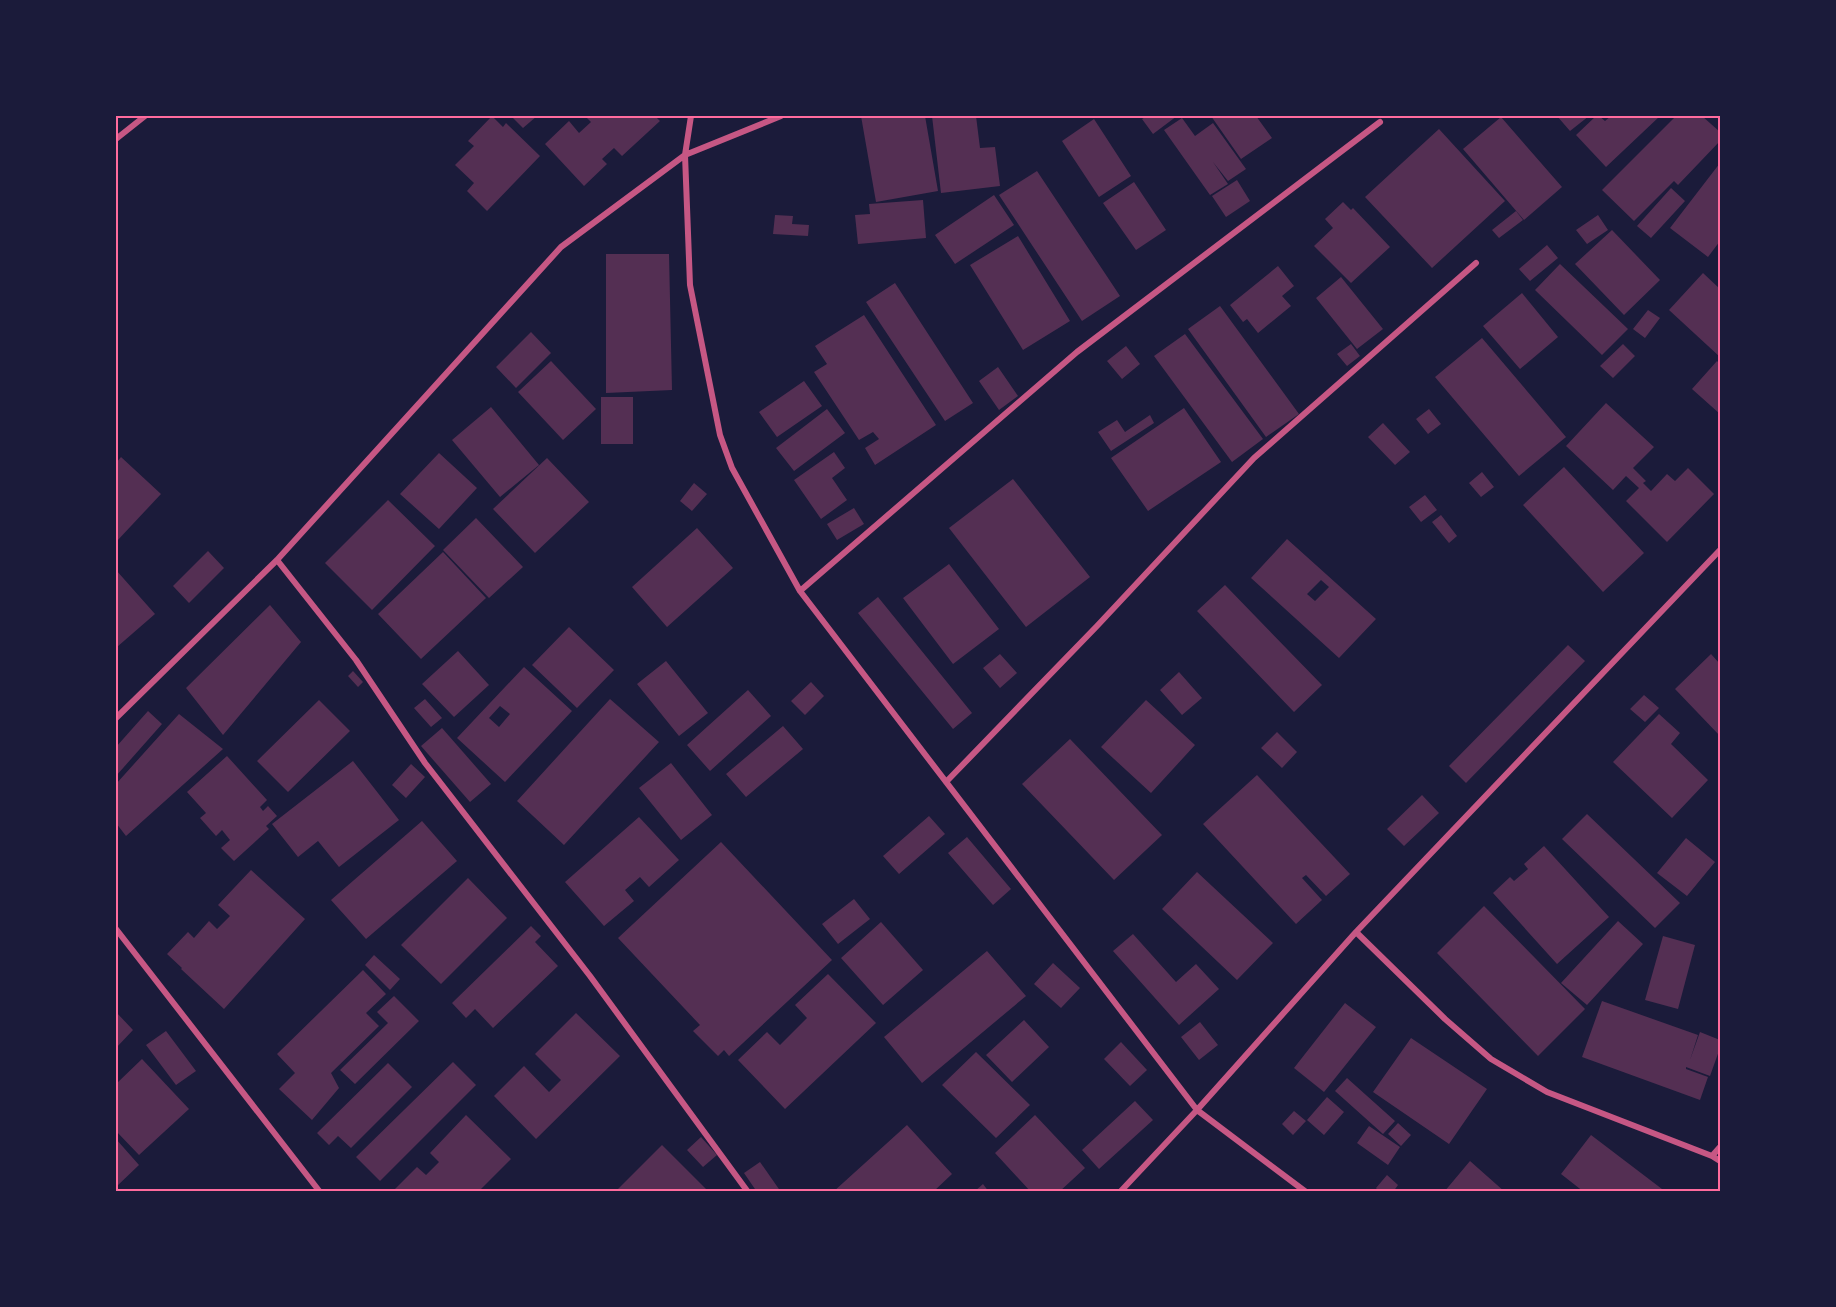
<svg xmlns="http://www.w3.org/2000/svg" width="1836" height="1307" font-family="Poppins,sans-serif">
  <rect width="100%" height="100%" fill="#1b1b3a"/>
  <path fill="#542f53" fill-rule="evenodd" d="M492,116L503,127L506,123L540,156L487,211L467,191L474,183L455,165L474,146L468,141Z
    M511,116H537L523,128Z
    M585,116H655L660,121L622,156L614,148L602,159L607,164L584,186L545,144L569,121L579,133L591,122Z
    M861,116H925L938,191L876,202Z
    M932,116H976L980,148L995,147L1000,186L941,193Z
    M1147,116H1177L1153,134L1142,119Z
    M1211,116H1256L1272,138L1241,159Z
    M1557,116H1589L1570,131Z
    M1596,116H1599L1605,121L1611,116H1660L1606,167L1576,135Z
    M1676,116H1702L1720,132V141L1678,185L1674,181L1634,221L1602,190Z
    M1501,117L1562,187L1524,220L1463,149Z
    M1182,118L1195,136L1213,123L1246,169L1228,181L1213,162L1228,184L1210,195L1164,130Z
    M1094,119L1131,176L1099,197L1062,141Z
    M1439,129L1505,201L1432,268L1365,197Z
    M1720,163V241L1708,257L1670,228Z
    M1037,171L1120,296L1082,321L999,195Z
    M1237,180L1250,201L1226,217L1212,196Z
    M1134,182L1166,230L1136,250L1103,203Z
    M1671,188L1685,201L1651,238L1637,226Z
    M994,195L1014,225L955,264L935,235Z
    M923,200L926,238L858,244L855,215L870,214L869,204Z
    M1343,202L1351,210L1353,208L1390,247L1351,283L1314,246L1333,228L1325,219Z
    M1516,211L1523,220L1499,238L1492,230Z
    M775,215L793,216L792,224L809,225L808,236L773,234Z
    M1598,215L1608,230L1587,244L1576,230Z
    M1612,230L1660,280L1624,315L1575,264Z
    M1018,236L1070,321L1023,350L970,265Z
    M1547,245L1558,258L1530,281L1519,269Z
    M606,254H669L672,390L606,393Z
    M1560,264L1628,329L1602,355L1535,290Z
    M1278,266L1294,286L1282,296L1291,306L1258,333L1247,319L1243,322L1230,305Z
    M1703,273L1720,289V357L1669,310Z
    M1341,277L1383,329L1357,349L1316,298Z
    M895,283L973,403L945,421L866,302Z
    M1522,293L1558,337L1520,369L1483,326Z
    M1220,306L1299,414L1266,437L1188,329Z
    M1648,310L1660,318L1645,338L1633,329Z
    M864,315L936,425L875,465L865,448L879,439L873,432L859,440L814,372L827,364L815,346Z
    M531,332L551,353L516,388L496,367Z
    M1185,334L1263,439L1232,462L1154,356Z
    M1482,338L1566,437L1519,476L1435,377Z
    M1351,344L1360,356L1347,366L1337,354Z
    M1623,344L1635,356L1613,378L1600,366Z
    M1126,346L1140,364L1122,379L1107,361Z
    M551,361L596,409L563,440L518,392Z
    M1717,361L1720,364V414L1692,389Z
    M998,367L1018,396L999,410L979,381Z
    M804,381L822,406L777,437L759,412Z
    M601,397H633V444H601Z
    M1606,403L1654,447L1633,468L1646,481L1643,483L1651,491L1667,474L1675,481L1688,468L1714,494L1667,542L1626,501L1639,488L1626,476L1613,490L1566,446Z
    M491,407L539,465L500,497L452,440Z
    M1184,408L1221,462L1148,511L1111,458Z
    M827,409L845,433L794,471L776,448Z
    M1429,409L1441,424L1428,434L1416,419Z
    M1150,415L1154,423L1111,451L1098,432L1117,420L1125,432Z
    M1383,423L1410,452L1395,465L1368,437Z
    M834,452L845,468L832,478L847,500L821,519L794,480Z
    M439,453L477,488L439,529L400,494Z
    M121,457L161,494L116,542V463Z
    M547,458L589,502L535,553L493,509Z
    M1564,467L1644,553L1603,592L1523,505Z
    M1482,472L1494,487L1481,497L1469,483Z
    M1013,479L1090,577L1026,627L949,528Z
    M694,483L707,494L692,511L680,501Z
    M1425,495L1437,510L1421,522L1409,507Z
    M388,500L435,546L372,610L325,563Z
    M854,508L864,524L837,540L827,524Z
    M1441,515L1457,536L1449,543L1432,522Z
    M476,518L523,567L489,598L443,550Z
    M697,528L733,568L667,627L632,587Z
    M1287,539L1376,619L1339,658L1251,578ZM1321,580L1329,587L1315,601L1307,594Z
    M208,551L224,568L189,603L173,586Z
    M443,552L486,598L421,659L378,614Z
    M949,564L999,629L953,664L903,598Z
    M116,570L155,614L117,647L116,646Z
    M1225,585L1322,685L1294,712L1197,611Z
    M878,597L972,713L953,729L858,613Z
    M270,605L301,642L223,735L186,688Z
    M569,627L614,670L577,708L532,665Z
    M1568,645L1585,661L1466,783L1449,766Z
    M458,651L489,685L454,717L422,684Z
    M1000,654L1017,673L1000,688L983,668Z
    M1711,654L1720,664V736L1675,689Z
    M666,661L708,713L679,736L637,684Z
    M524,667L572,711L505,782L457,738ZM500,706L510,714L499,727L489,718Z
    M353,671L363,682L358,687L348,676Z
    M1179,672L1202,698L1182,715L1160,690Z
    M811,682L824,696L805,715L791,701Z
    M748,690L771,716L710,771L687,745Z
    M1644,695L1659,708L1645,722L1630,709Z
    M425,699L442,718L431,727L414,708Z
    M610,699L659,742L564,845L517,801Z
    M319,700L350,731L288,792L257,761Z
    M1146,700L1195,745L1151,793L1101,747Z
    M148,711L162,724L116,776V747Z
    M179,714L223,749L126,836L116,823V784Z
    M1659,714L1680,733L1671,744L1708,780L1672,818L1613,762Z
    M783,726L803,749L746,797L726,774Z
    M442,728L491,784L470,802L421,746Z
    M1277,732L1297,752L1282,768L1261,748Z
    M1070,739L1162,835L1114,880L1022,784Z
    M227,756L267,800L260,807L263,811L268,806L277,816L266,826L269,829L234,861L221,848L230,840L222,830L216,836L200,818L206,813L187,792Z
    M353,761L399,820L339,867L318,841L298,857L272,824Z
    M671,763L712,815L681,840L639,788Z
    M411,764L425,777L406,798L392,785Z
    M1257,775L1350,874L1326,896L1306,875L1302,878L1322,900L1296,924L1203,824Z
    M1422,795L1439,813L1404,846L1387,829Z
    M1587,814L1680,903L1655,928L1562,839Z
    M929,816L945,834L899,874L883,856Z
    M639,817L679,860L649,887L640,877L625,890L634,901L604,926L565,882Z
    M422,821L457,861L366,939L331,900Z
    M967,837L1011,889L993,905L948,853Z
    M1686,838L1715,862L1687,896L1657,873Z
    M721,842L832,960L729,1056L724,1050L718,1056L693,1031L700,1025L618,938Z
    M1544,846L1609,917L1557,964L1493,893L1510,877L1514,881L1528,869L1524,864Z
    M251,870L305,919L224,1009L181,969L182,968L167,954L188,932L194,938L209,921L217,929L230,916L218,905Z
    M1197,872L1273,943L1237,980L1162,909Z
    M468,878L507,918L441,984L401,945Z
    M854,899L870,919L838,944L822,924Z
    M1484,906L1585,1009L1538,1056L1437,953Z
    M1618,921L1643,944L1587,1005L1561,983Z
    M881,922L923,970L883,1005L841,958Z
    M531,926L541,936L535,942L558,966L493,1028L475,1009L466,1018L452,1003Z
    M1133,934L1176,982L1196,964L1219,989L1179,1025L1113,951Z
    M1663,936L1695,945L1678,1009L1645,1000Z
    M987,951L1026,996L922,1083L884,1037Z
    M374,955L400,979L390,990L365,965Z
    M1053,963L1080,988L1061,1008L1034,984Z
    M363,970L386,994L366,1013L379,1026L331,1073L339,1088L312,1120L279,1089L295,1073L277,1054Z
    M828,974L876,1023L785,1109L738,1060L767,1032L780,1045L807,1018L795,1005Z
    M394,996L419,1021L355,1084L340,1070L388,1023L377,1012Z
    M1602,1001L1698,1035L1690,1060L1700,1032L1720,1040V1048L1710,1076L1686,1067V1069L1708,1077L1700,1100L1582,1057Z
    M1345,1003L1376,1027L1324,1092L1294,1068Z
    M116,1012L133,1030L116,1048Z
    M576,1013L620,1056L536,1139L494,1096L524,1066L549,1092L561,1080L535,1054Z
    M1024,1020L1049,1047L1012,1082L986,1055Z
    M1200,1022L1218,1045L1199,1060L1181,1037Z
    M166,1031L196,1071L176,1085L146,1045Z
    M1411,1038L1487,1089L1449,1144L1373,1092Z
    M1121,1042L1147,1070L1130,1086L1104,1059Z
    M976,1052L1030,1105L996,1138L942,1085Z
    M142,1059L189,1109L139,1155L116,1131V1084Z
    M453,1062L476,1085L380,1181L356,1157Z
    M388,1063L412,1087L351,1148L338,1136L329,1145L317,1133Z
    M1347,1078L1395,1121L1383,1134L1335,1091Z
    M1327,1097L1344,1112L1324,1135L1307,1120Z
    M1135,1101L1153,1120L1099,1169L1082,1150Z
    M1294,1111L1306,1121L1293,1135L1282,1124Z
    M466,1115L511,1159L478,1192H392L417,1167L426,1175L439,1162L430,1153Z
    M1035,1115L1085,1168L1059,1192H1031L995,1153Z
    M1398,1123L1411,1135L1401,1146L1388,1134Z
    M907,1125L952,1174L933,1192H833Z
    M1369,1126L1400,1147L1388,1165L1357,1143Z
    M1591,1135L1662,1189L1660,1192H1584L1561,1174Z
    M701,1137L717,1155L703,1167L687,1150Z
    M116,1139L139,1165L116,1187Z
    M662,1145L707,1190L705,1192H615Z
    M1470,1161L1505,1192H1444Z
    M760,1162L781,1192H757L744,1173Z
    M1387,1175L1398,1185L1393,1192H1379L1376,1188Z
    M983,1184L989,1192H974Z"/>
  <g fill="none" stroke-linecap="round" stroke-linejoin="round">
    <path stroke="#c65784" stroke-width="6" d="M691,116L685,155L690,285L720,435L732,468L800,591L1197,1110L1306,1192
      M116,139L145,116
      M277,560L356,660L425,763L590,976L748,1192
      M800,591L1077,352L1380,122
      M116,718L277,560L561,247L685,155L781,116
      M946,782L1097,626L1254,458L1476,263
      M116,929L320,1192
      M1356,932L1445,1019L1491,1059L1547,1092L1712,1156L1720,1161
      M1712,1156L1720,1147
      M1120,1192L1197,1110L1356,932L1720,550"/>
  </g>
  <rect width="1836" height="1307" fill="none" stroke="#1b1b3a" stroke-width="234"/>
  <rect x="117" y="117" width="1602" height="1073" fill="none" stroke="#ff6b9d" stroke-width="2"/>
</svg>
